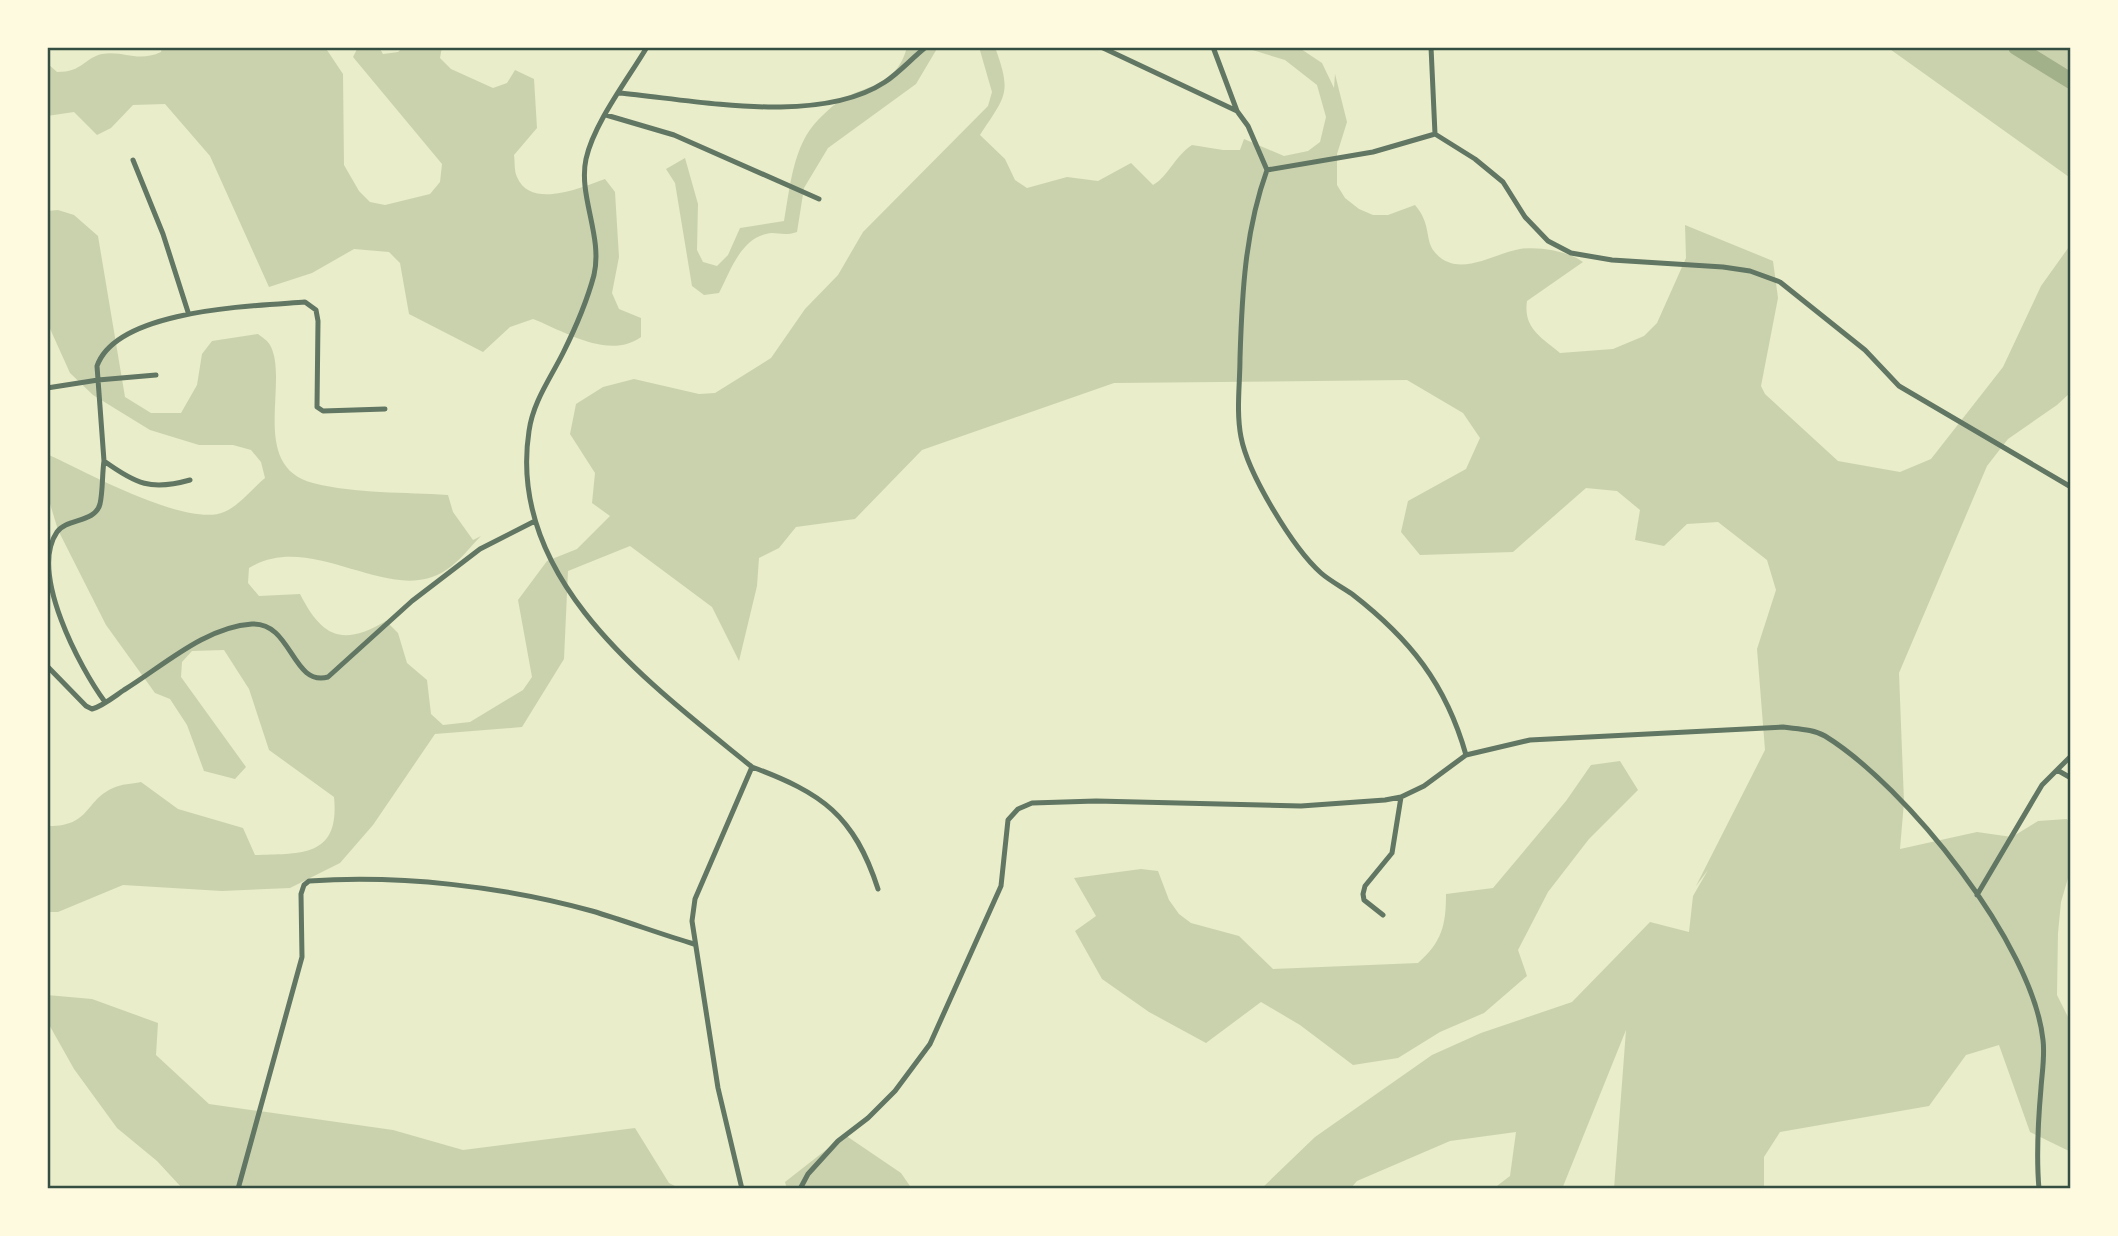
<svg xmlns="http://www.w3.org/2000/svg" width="2118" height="1236" font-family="'Varela Round',sans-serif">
  <rect width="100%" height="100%" fill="#e9edc9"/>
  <path fill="#cad2ad" d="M162,47H325L343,74L344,165L359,191L370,202L385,205L430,194L440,182L442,164L353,57L358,47H379L383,54L398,52L403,47H442L440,58L451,69L493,88L507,83L515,70L534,79L537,128L514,155C515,161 514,171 517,177C531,210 582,187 605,179L615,192L619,257L612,293L619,309L641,318V337C609,360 566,332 533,319L510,327L483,352L409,314L400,263L389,252L354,249L312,273L269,287L210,156L165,104L133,105L111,128L97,135L74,112L47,116V63L57,72C83,72 84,58 102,54C124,50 137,63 161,52Z
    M907,47H938L916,84L828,148L804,188L797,232C782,237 776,231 766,234C740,240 730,272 719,293L704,295L692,286L675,183L666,169L685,158L698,204L697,250L703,262L717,266L728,255L740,228L784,221C790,188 793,145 818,120C826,112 838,100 848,96C876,84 898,81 907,47Z
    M979,47H995C1012,94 1006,95 980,135L1005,159L1015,180L1027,188L1067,177L1098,181L1131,163L1153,185C1168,177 1174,157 1192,145L1223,150H1240L1244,139L1284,156L1308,151L1320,142L1326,117L1317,85L1285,60L1246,48L1196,47H1298L1322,63L1334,88L1335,74L1347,122L1337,154V185L1345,198L1359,209L1373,215H1388L1415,205C1431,224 1425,237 1433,250C1456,281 1494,253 1520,249C1539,246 1568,251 1583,262L1527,301C1523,328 1541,337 1560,353L1613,349L1644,336L1657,323L1686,258L1685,225L1773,261L1778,298L1761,386L1765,394L1838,461L1900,472L1931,459L2003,367L2041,286L2071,244V392L2057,405L2008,439L1987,466L1899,673L1904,802L1900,849L1977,832L2012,837L2038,821L2067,819L2071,825V868L2061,902L2058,933L2057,995L2071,1023V1152L2030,1132L1999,1045L1966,1055L1929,1106L1780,1132L1764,1157V1189H1614L1626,1030L1562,1189H1493L1510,1176L1516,1132L1450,1141L1357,1181L1350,1189H1261L1315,1137L1432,1055L1481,1033L1572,1002L1650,922L1689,932L1693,896L1708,870L1696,886L1765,750L1757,649L1776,590L1767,560L1718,522L1687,524L1664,546L1635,540L1640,510L1617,491L1586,488L1513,552L1420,555L1401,532L1408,501L1466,469L1480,438L1463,413L1407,380L1114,383L922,450L855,519L796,527L779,548L759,558L757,586L739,661L712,607L630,546L568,571L564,659L522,727L435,734L373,825L340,863L290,888L222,891L123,885L58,912H47V826C91,827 84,801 113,788C121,784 132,784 141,782L178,809L243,828L255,855C301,853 340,858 334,797L269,750L249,689L224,650L192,651L182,662L181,677L246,767L235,779L204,771L187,725L170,699L155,693L106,625L58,530L47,494V454C84,471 187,528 224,512C239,506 253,488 265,478L261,462L251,450L233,445H199L150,430L93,395L70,373L47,322V211L58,210L74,215L98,236L125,397L151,413H181L197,385L202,354L212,341L258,334C262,337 268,341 270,345C290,381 248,466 313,483C356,494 405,492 448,495L453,512L473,540L481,536C470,547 459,562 446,570C390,608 313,529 249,568L248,583L259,596L300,594C322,637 342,647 386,621L398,633L407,663L427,680L431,714L443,725L470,722L523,690L532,677L518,600L547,561L577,549L610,516L592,503L595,473L570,434L576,404L603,387L634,379L699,394L715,393L771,358L805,309L838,275L863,232L988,106L992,92Z
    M1887,47H2071V179L2069,177Z
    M1620,761L1638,790L1589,839L1548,892L1518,950L1527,976L1484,1013L1440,1032L1398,1058L1353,1065L1300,1025L1261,1002L1206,1043L1149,1012L1102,979L1075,931L1096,916L1074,878L1141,869L1158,871L1169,900L1179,914L1191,923L1239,936L1273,969L1418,963C1442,942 1446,925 1446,894L1493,888L1566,801L1591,765Z
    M47,995L92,999L158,1023L156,1055L209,1104L393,1130L463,1150L635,1128L669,1183L681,1189L182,1188L157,1161L117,1128L74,1069L47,1021Z
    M845,1135L901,1173L912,1189H787L785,1182Z"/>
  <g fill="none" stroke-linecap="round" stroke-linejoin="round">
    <path stroke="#a3b18a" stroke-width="16" d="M2016,47L2071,81"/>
    <path stroke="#617663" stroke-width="5" d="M647,47C628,79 594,123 586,159C578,196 603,236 594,275C587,301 575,329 563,353C550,379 533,402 529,431C506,580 650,684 752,767L695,899L692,921L718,1088L742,1189
      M1101,47L1237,111L1248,126L1267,170
      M1213,47L1237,111
      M1431,47L1435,134L1373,152L1267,170C1245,231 1242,293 1240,358C1240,384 1236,411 1241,437C1248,474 1293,548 1321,573C1330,581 1342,587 1352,594C1410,639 1446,684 1466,755
      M619,93C695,100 818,126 885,82C900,72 912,58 926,47
      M606,115L674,135L819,199
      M1435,134L1475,159L1503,182L1525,217L1548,241L1571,253L1612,260L1723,267L1750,271L1780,282L1865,350L1899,386L2071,487
      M133,160L163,234L188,312
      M47,388L98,380L156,375
      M104,461C102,474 103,491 100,504C95,523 67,518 57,532C29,573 80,668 105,702
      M190,480C151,491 136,484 104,461L97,366C117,309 253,306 305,302L316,310L318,321L317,407L323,411L385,409
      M47,666L86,706L92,709C103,706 115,696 124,690C163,666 205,627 252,624C292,622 292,687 328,677L412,601L480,549L535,521
      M752,767C822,793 854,815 878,889
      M2057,770L2071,778
      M1977,895L2042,785L2071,756
      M1383,915L1364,900L1363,894L1365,886L1392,853L1401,797
      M238,1189L302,957L301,894L304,885L309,881C401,875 502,886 592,911C626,921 660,934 694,944
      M800,1189L808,1174L838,1141L868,1118L895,1091L930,1044L1001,886L1008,820L1018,809L1032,803L1096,801L1301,806L1385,800L1401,797L1424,786L1466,755L1530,740L1783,727C1797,729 1813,729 1825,736C1906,786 2033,944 2043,1040C2045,1056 2042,1073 2041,1088C2038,1122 2036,1155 2039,1189"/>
  </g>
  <rect width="2118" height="1236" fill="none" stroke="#fefae0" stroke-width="98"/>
  <rect x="49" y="49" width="2020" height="1138" fill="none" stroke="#344e41" stroke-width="2.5"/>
</svg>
